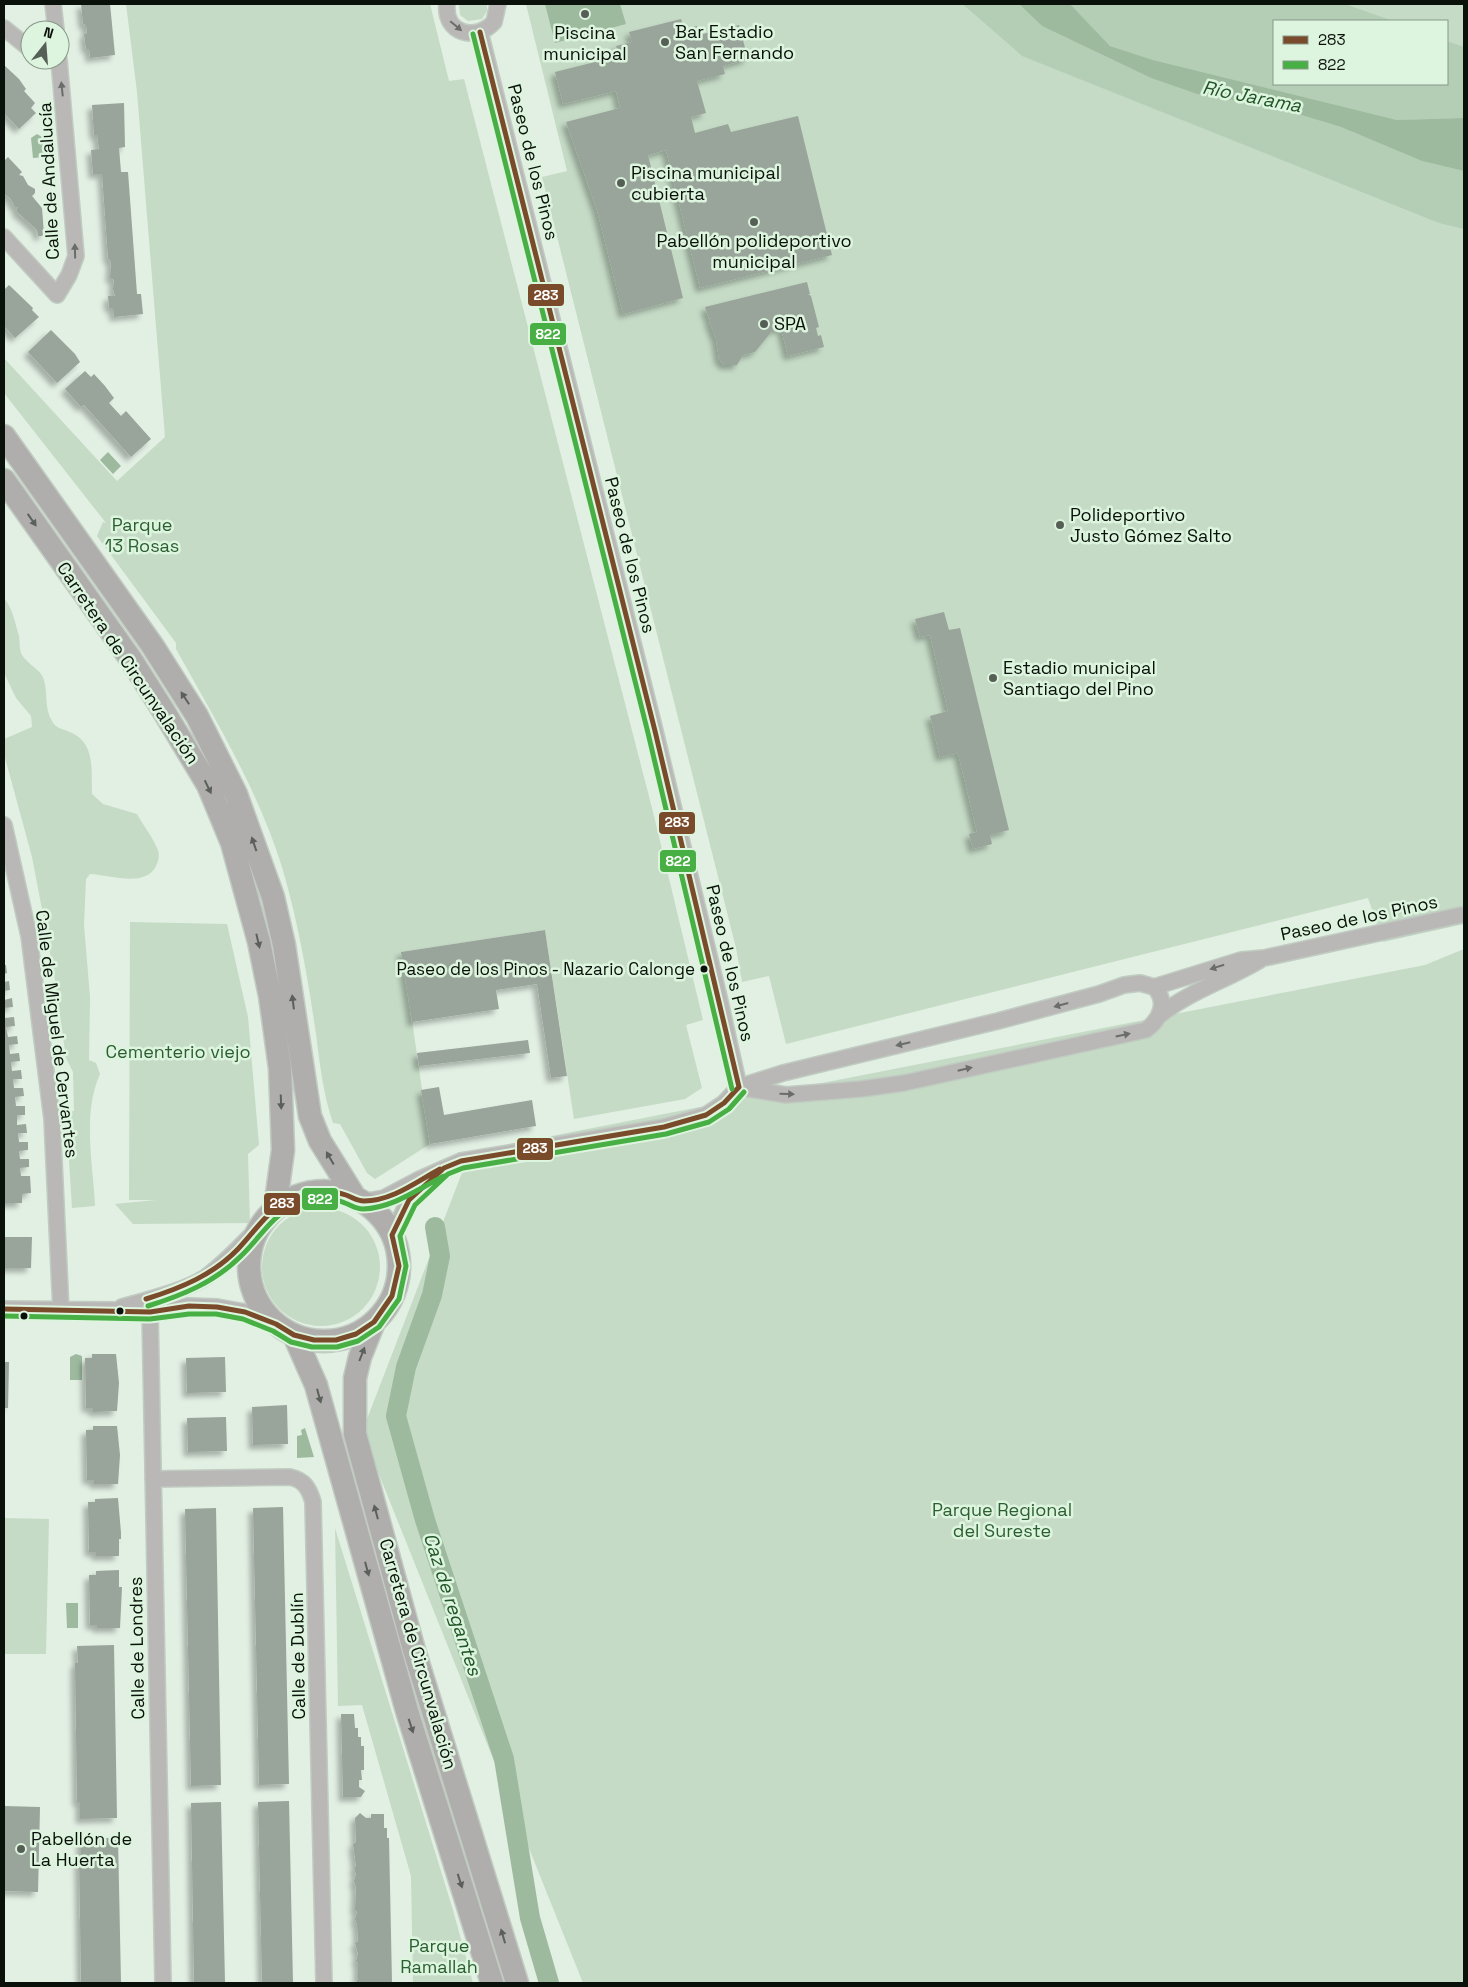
<svg xmlns="http://www.w3.org/2000/svg" width="1468" height="1987" font-family="'Space Grotesk',sans-serif">
  <defs>
    <filter id="shadow"><feDropShadow dx="-4.5" dy="4.5" stdDeviation="2.5" flood-color="#0004"/></filter>
  </defs>
  <rect width="100%" height="100%" fill="#e2efe3"/>
  <path fill="#c5dbc6" fill-rule="evenodd" d="M126,4H430L449,81L464,79L653,812L703,1020L686,1025L702,1088L685,1099L574,1119L545,930L402,952L430,1144L375,1179L367,1173L340,1124L333,1123C323,1094 320,1065 316,1034C308,979 298,921 282,867C258,790 215,719 176,649V643L97,536L103,522L106,523L4,393V358L117,481L165,437L137,92Z
    M459,4H487V11L482,19L468,21L460,15Z
    M526,4H962L1022,56L974,4H1464V924L1383,942L1368,898L786,1044L769,976L742,982L736,948L542,177L567,171ZM1274,21H1447V84H1274Z
    M4,598C13,609 15,623 19,636C20,643 19,649 22,655C28,665 41,669 44,680C48,694 44,708 52,721C56,729 64,729 72,733C96,744 91,773 92,794L103,804L137,814C143,825 152,836 157,848C160,854 159,860 156,866C145,888 110,875 90,874L86,879L84,925L90,997L89,1060L96,1063L100,1074C82,1114 93,1163 95,1206L72,1208L66,1112L74,1111L73,1072L66,1058L55,980L41,904L32,857L4,754V739L32,727L31,716L16,698L5,675Z
    M130,922L227,924L248,1017L259,1145L248,1154L250,1223L133,1224L115,1204L156,1200H129Z
    M1464,949V1983H583L362,1432L470,1152L1425,965Z
    M262 1267a59 59 0 1 1 118 0a59 59 0 1 1-118 0Z
    M4,1518L49,1519L46,1654H4Z
    M335,1528L453,1910L473,1983H413L411,1876L362,1705L338,1706Z"/>
  <path fill="#b4cdb5" d="M962,4H1019L1042,26L1151,78L1197,94L1275,107L1341,127L1422,161L1464,171V229L1439,223L1022,56Z
    M1070,4H1345L1393,21H1274V84H1447V41L1464,47V118L1397,120L1153,60L1110,46Z"/>
  <path fill="#9dba9f" d="M545,4H620L626,24L555,43Z
    M1019,4H1070L1110,46L1153,60L1397,120L1464,118V171L1422,161L1341,127L1275,107L1197,94L1151,78L1042,26Z
    M37,134L42,137L44,157L33,158L31,138Z
    M108,452L121,466L113,474L100,460Z
    M76,1354L82,1356V1380H70V1357Z
    M305,1428L314,1457L297,1458V1436L302,1435L301,1430Z
    M66,1603H78V1628H67Z"/>
  <g fill="none" stroke-linecap="round" stroke-linejoin="round">
    <path stroke="#9dba9f" stroke-width="20" d="M435,1227L440,1256L432,1295L406,1367L396,1416L425,1520L504,1759L530,1918L549,1983"/>
  </g>
  <path fill="#99a49a" filter="url(#shadow)" d="M81,4H110L115,55L90,58L89,49H86L84,34L87,33L86,25L83,24Z
    M681,19L684,29L697,26L699,35L739,25L748,59L723,66L725,74L697,81L706,113L691,117L695,133L728,124L731,132L798,116L832,255L700,288L666,150L648,155L683,298L623,314L597,210L566,122L620,108L616,91L563,104L555,72L619,56L616,46L632,42L629,32Z
    M4,65L19,79L26,89L24,91L35,103L31,108L36,113L19,129L4,113Z
    M124,103L125,147L119,148L121,172H128L137,294H141L143,314L114,317L113,308H109L108,296H115L113,289L114,280L110,278L111,262L108,258L102,174H93L91,150L99,149L97,135H94L92,105Z
    M8,157L22,172L19,175L23,176L28,185L35,189V193L32,196L42,208L44,234L42,236H38L37,230L16,211L18,207H15L10,198L4,194V161Z
    M807,282L810,294H808L811,296L819,327L816,328L818,336L821,335L824,347L788,356L781,328L772,331L755,352L743,355L737,365H724L719,359L716,339L709,321L711,318L709,319L705,307Z
    M9,285L33,308L32,310L39,317L15,338L4,326V290Z
    M51,330L75,354L80,362L57,383L28,352Z
    M85,371L91,377L94,374L105,386L114,398L109,403L121,416L126,411L151,439L131,457L84,405L81,407L65,389Z
    M944,612L949,630L960,628L1009,830L990,835L992,844L973,849L969,834L977,832L958,753L940,757L930,716L948,711L930,635L920,637L915,619Z
    M545,930L567,1076L551,1078L537,984L496,990L499,1009L412,1022L401,952Z
    M4,965H6L7,973L4,974Z
    M9,981L10,990L4,991V982Z
    M12,998L13,1007L4,1008V1000Z
    M14,1017L15,1026L6,1027L8,1037L17,1036L18,1044L9,1045L10,1054L19,1053L20,1061L11,1062L12,1071L21,1070L22,1079H13L14,1088H23L24,1096L15,1097L16,1106H25V1115H17V1125L26,1124L27,1133H18L19,1142H28V1150L19,1151L20,1159H29V1167L20,1168L21,1176H30L31,1193L22,1194V1203H4V1018Z
    M528,1040L530,1053L419,1066L417,1053Z
    M439,1087L444,1115L532,1100L536,1126L430,1144L421,1090Z
    M4,1237H32L31,1268H4Z
    M92,1354H116L119,1383L117,1411L93,1412V1408H86L85,1358H92Z
    M225,1357L226,1392L187,1393L186,1358Z
    M4,1362H9L8,1408H4Z
    M287,1405L288,1444L253,1445L252,1407Z
    M226,1417L227,1451L188,1452L187,1418Z
    M93,1426H117L120,1455L118,1484H94V1480H87L86,1430H93Z
    M118,1498L121,1533V1539H119V1556H96V1552H89L88,1502H95V1499Z
    M283,1507L289,1784L259,1785L253,1508Z
    M216,1508L221,1785L191,1786L185,1509Z
    M119,1570V1587H122L120,1628H97V1625H90L89,1575H96V1571Z
    M114,1645L117,1818L80,1819V1802H77L76,1732L75,1663H78L77,1646Z
    M341,1714H354L355,1728H358V1737H361V1746H364V1770H361L362,1780H359V1787L365,1791L361,1797H343Z
    M289,1801L293,1983H262L258,1802Z
    M221,1802L225,1983H194L191,1803Z
    M4,1806L40,1807L38,1892L4,1891Z
    M360,1813L366,1818H371V1814H384V1828H387V1838H389L392,1983H356L358,1978V1963L356,1961L358,1954L355,1943L358,1941L357,1925L355,1919L357,1912L355,1910L356,1888L354,1881L356,1874L354,1868L356,1866L353,1844L356,1842L355,1818Z
    M81,1838H118L121,1983H81L79,1856H81Z"/>
  <g fill="none" stroke-linecap="round" stroke-linejoin="round">
    <defs>
      <path id="minor" d="M53,4L56,30
        M447,4C444,34 476,42 494,22L498,4
        M4,28L30,49
        M480,32L655,731L719,997L739,1087
        M4,237L57,295L69,275L76,256L59,60
        M4,825L29,936L52,1119L61,1311
        M1159,1016C1189,991 1227,980 1260,960
        M743,1088L786,1095L861,1089L904,1083L1146,1030C1161,1019 1168,1001 1154,987
        M362,1202L384,1198L420,1179L461,1161L664,1127L706,1115L724,1103L739,1087L783,1073L998,1021L1099,994L1124,985L1140,983L1154,987L1241,960L1264,958L1461,915
        M392,1235L409,1200L432,1179
        M122,1307C147,1300 185,1291 206,1277C226,1262 243,1244 260,1226
        M4,1309L113,1310L150,1312L189,1306L217,1307L245,1312L276,1324
        M150,1312L163,1983
        M153,1479L290,1477C304,1480 309,1488 313,1502L324,1983"/>
      <path id="secondary" d="M4,436L152,645L197,716L236,794L273,897L284,945L310,1116L320,1141L356,1199
        M4,480L130,658L163,710L208,785L232,843L259,942L270,996L280,1068L283,1150L275,1209
        M249 1266a75 75 0 1 1 150 0a75 75 0 1 1-150 0Z
        M374,1322L360,1357L355,1378V1434L414,1650L517,1983
        M294,1335L316,1385L407,1711L492,1983"/>
    </defs>
    <use href="#minor" stroke="#c0cbc1" stroke-width="18"/>
    <use href="#secondary" stroke="#c0cbc1" stroke-width="25"/>
    <use href="#minor" stroke="#b9b8b6" stroke-width="15"/>
    <use href="#secondary" stroke="#b0aead" stroke-width="22"/>
    <defs>
      <path id="bus-1" d="M480,32L655,731L739,1087
        M146,1299C181,1288 213,1275 238,1249C255,1231 268,1210 290,1199C307,1191 328,1189 346,1195C352,1197 357,1201 364,1201C392,1201 416,1182 440,1169
        M4,1309L150,1312L189,1306L217,1307L245,1312L276,1324L294,1335L314,1340H336L356,1334L374,1322L392,1296L399,1266L392,1235L409,1200L444,1168L461,1161L664,1127L706,1115L724,1103L739,1087"/>
      <path id="bus-2" d="M473,34L648,733L732,1089
        M148,1306C183,1295 215,1282 241,1256C259,1239 271,1217 293,1206C308,1198 329,1196 345,1203C351,1205 356,1209 363,1209C393,1208 418,1189 444,1176
        M4,1316L150,1319L189,1314H216L243,1319L273,1331L291,1342L312,1347H337L358,1341L379,1327L399,1299L406,1266L400,1236L415,1205L448,1174L463,1168L666,1134L709,1122L729,1109L744,1092"/>
    </defs>
    <use href="#bus-1" stroke="#ddf4de" stroke-width="9"/>
    <use href="#bus-2" stroke="#ddf4de" stroke-width="9"/>
    <use href="#bus-1" stroke="#7a4b2a" stroke-width="5"/>
    <use href="#bus-2" stroke="#47af44" stroke-width="5"/>
  </g>
  <defs><path id="oneway-solid" d="M-6-.8H1V-3.2L6.5 0L1 3.2V.8H-6Z" transform="scale(1.25)"/></defs>
  <g fill="#6a6d69">
    <use href="#oneway-solid" transform="translate(456 26) rotate(40)"/>
    <use href="#oneway-solid" transform="translate(62 89) rotate(-96)"/>
    <use href="#oneway-solid" transform="translate(75 251) rotate(-91)"/>
    <use href="#oneway-solid" transform="translate(1217 967) rotate(163)"/>
    <use href="#oneway-solid" transform="translate(1061 1005) rotate(165)"/>
    <use href="#oneway-solid" transform="translate(1123 1035) rotate(-12)"/>
    <use href="#oneway-solid" transform="translate(903 1044) rotate(167)"/>
    <use href="#oneway-solid" transform="translate(965 1069) rotate(-13)"/>
    <use href="#oneway-solid" transform="translate(787 1094) rotate(2)"/>
  </g>
  <g fill="#5c605c">
    <use href="#oneway-solid" transform="translate(32 520) rotate(55)"/>
    <use href="#oneway-solid" transform="translate(185 698) rotate(-123)"/>
    <use href="#oneway-solid" transform="translate(208 787) rotate(64)"/>
    <use href="#oneway-solid" transform="translate(254 844) rotate(-109)"/>
    <use href="#oneway-solid" transform="translate(258 941) rotate(77)"/>
    <use href="#oneway-solid" transform="translate(293 1002) rotate(-97)"/>
    <use href="#oneway-solid" transform="translate(281 1102) rotate(88)"/>
    <use href="#oneway-solid" transform="translate(330 1158) rotate(-120)"/>
    <use href="#oneway-solid" transform="translate(362 1354) rotate(-69)"/>
    <use href="#oneway-solid" transform="translate(319 1396) rotate(75)"/>
    <use href="#oneway-solid" transform="translate(376 1512) rotate(-105)"/>
    <use href="#oneway-solid" transform="translate(367 1569) rotate(75)"/>
    <use href="#oneway-solid" transform="translate(411 1726) rotate(72)"/>
    <use href="#oneway-solid" transform="translate(460 1881) rotate(72)"/>
    <use href="#oneway-solid" transform="translate(503 1936) rotate(-106)"/>
  </g>
  <g fill="#555f56" stroke="#ddf4de" stroke-width="2">
    <circle cx="585" cy="14" r="5"/>
    <circle cx="665" cy="42" r="5"/>
    <circle cx="621" cy="183" r="5"/>
    <circle cx="754" cy="222" r="5"/>
    <circle cx="764" cy="324" r="5"/>
    <circle cx="1060" cy="525" r="5"/>
    <circle cx="993" cy="678" r="5"/>
    <circle cx="21" cy="1849" r="5"/>
  </g>
  <g fill="#09110a" stroke="#ddf4de" stroke-width="2">
    <circle cx="704" cy="969" r="4.5"/>
    <circle cx="120" cy="1311" r="4.5"/>
    <circle cx="24" cy="1316" r="4.5"/>
  </g>
  <g text-anchor="middle" stroke-width="5" stroke-linejoin="round" paint-order="stroke">
    <g font-size="17" fill="#09110a" stroke="#ddf4de" text-anchor="end">
      <text x="695" y="975">Paseo de los Pinos - Nazario Calonge</text>
    </g>
    <g font-size="18" fill="#09110a" stroke="#ddf4de" text-anchor="start">
      <text x="675" y="38">Bar Estadio<tspan x="675" dy="21">San Fernando</tspan></text>
      <text x="585" y="39" text-anchor="middle">Piscina<tspan x="585" dy="21">municipal</tspan></text>
      <text x="631" y="179">Piscina municipal<tspan x="631" dy="21">cubierta</tspan></text>
      <text x="754" y="247" text-anchor="middle">Pabellón polideportivo<tspan x="754" dy="21">municipal</tspan></text>
      <text x="774" y="330">SPA</text>
      <text x="1070" y="521">Polideportivo<tspan x="1070" dy="21">Justo Gómez Salto</tspan></text>
      <text x="1003" y="674">Estadio municipal<tspan x="1003" dy="21">Santiago del Pino</tspan></text>
      <text x="31" y="1845">Pabellón de<tspan x="31" dy="21">La Huerta</tspan></text>
    </g>
    <g font-size="18" fill="#09110a" stroke="#ddf4de">
      <text transform="translate(533 162) rotate(76)" y="6">Paseo de los Pinos</text>
      <text transform="translate(49 181) rotate(-93)" y="6">Calle de Andalucía</text>
      <text transform="translate(630 555) rotate(76)" y="6">Paseo de los Pinos</text>
      <text transform="translate(128 663) rotate(56)" y="6">Carretera de Circunvalación</text>
      <text transform="translate(1359 918) rotate(-12)" y="6">Paseo de los Pinos</text>
      <text transform="translate(730 963) rotate(77)" y="6">Paseo de los Pinos</text>
      <text transform="translate(57 1034) rotate(83)" y="6">Calle de Miguel de Cervantes</text>
      <text transform="translate(137 1648) rotate(-91)" y="6">Calle de Londres</text>
      <text transform="translate(418 1654) rotate(74)" y="6">Carretera de Circunvalación</text>
      <text transform="translate(298 1656) rotate(-91)" y="6">Calle de Dublín</text>
    </g>
    <g font-size="18" fill="#2b5e31" stroke="#ddf4de">
      <text x="142" y="531">Parque<tspan x="142" dy="21">13 Rosas</tspan></text>
      <text x="178" y="1058">Cementerio viejo</text>
      <text x="1002" y="1516">Parque Regional<tspan x="1002" dy="21">del Sureste</tspan></text>
      <text x="439" y="1952">Parque<tspan x="439" dy="21">Ramallah</tspan></text>
    </g>
    <g font-size="19" font-style="italic" fill="#205427" stroke="#ddf4de">
      <text transform="translate(1252 96) rotate(11)" y="7">Río Jarama</text>
      <text transform="translate(453 1604) rotate(72)" y="7">Caz de regantes</text>
    </g>
  </g>
  <g stroke="#ddf4de" stroke-width="2">
    <rect x="527" y="283" width="38" height="24" rx="5" fill="#7a4b2a"/>
    <rect x="529" y="322" width="38" height="24" rx="5" fill="#47af44"/>
    <rect x="658" y="811" width="38" height="24" rx="5" fill="#7a4b2a"/>
    <rect x="659" y="849" width="38" height="24" rx="5" fill="#47af44"/>
    <rect x="516" y="1137" width="38" height="24" rx="5" fill="#7a4b2a"/>
    <rect x="301" y="1187" width="38" height="24" rx="5" fill="#47af44"/>
    <rect x="263" y="1192" width="38" height="24" rx="5" fill="#7a4b2a"/>
  </g>
  <g font-size="14" text-anchor="middle" font-weight="bold" fill="#fff">
    <text x="546" y="300">283</text>
    <text x="548" y="339">822</text>
    <text x="677" y="827">283</text>
    <text x="678" y="866">822</text>
    <text x="535" y="1153">283</text>
    <text x="320" y="1204">822</text>
    <text x="282" y="1208">283</text>
  </g>
  <rect width="1468" height="1987" fill="none" stroke="#09110a" stroke-width="10"/>
  <rect x="1273" y="20" width="175" height="65" fill="#ddf4de" stroke="#889989"/>
  <rect x="1283" y="36" width="25" height="8" fill="#7a4b2a" stroke="#889989"/>
  <text x="1318" y="45" font-size="15" fill="#09110a">283</text>
  <rect x="1283" y="61" width="25" height="8" fill="#47af44" stroke="#889989"/>
  <text x="1318" y="70" font-size="15" fill="#09110a">822</text>
  <g transform="translate(45 45) rotate(17)"><circle r="24" fill="#ddf4de" stroke="#889989"/>
  <path d="M0-4L9 19L0 12L-9 19Z" fill="#555f56"/>
  <text y="-8" font-size="14" font-weight="bold" text-anchor="middle" fill="#09110a">N</text>
  </g>
</svg>
